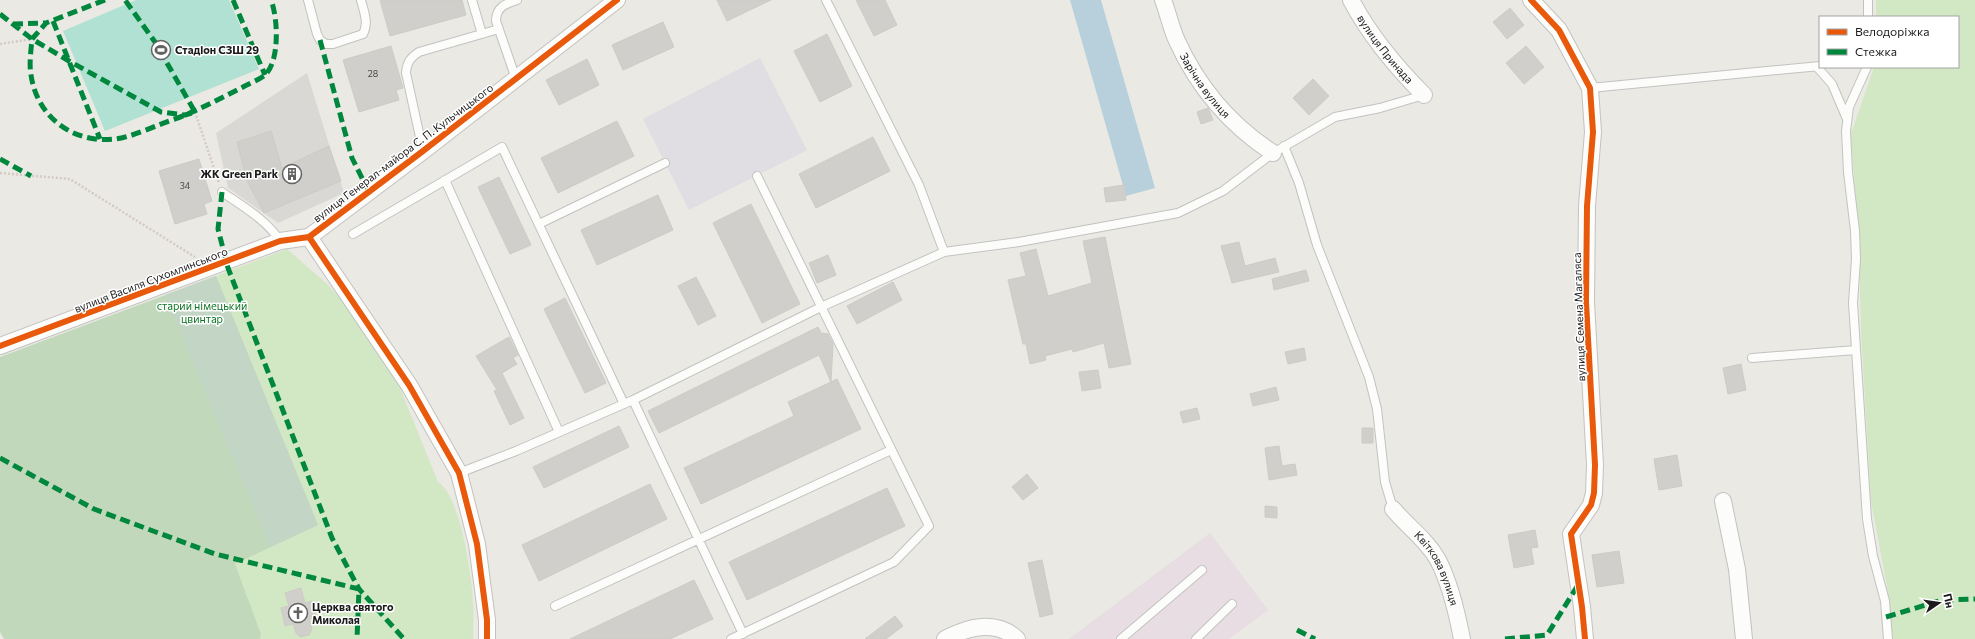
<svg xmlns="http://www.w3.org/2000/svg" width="1975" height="639" font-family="Commissioner,sans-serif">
  <rect width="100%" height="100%" fill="#eae9e4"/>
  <path fill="#d9d8d5" d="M307,73L344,193L278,223L228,188L216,133Z"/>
  <path fill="#e8dde2" d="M1210,533L1268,610L1229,639H1069Z"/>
  <path fill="#d2e7c3" d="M1876,0H1975V639H1893L1887,586L1871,501L1861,331L1859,243L1851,134L1874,67H1958V17H1876Z
    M287,249L327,284L365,326L398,383L438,482C460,495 472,576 473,602C474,614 473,627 473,639H260L261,634L235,564L318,525L216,276Z"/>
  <path fill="#c1d8ba" d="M216,276L318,525L235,564L261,634L260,639H4L0,632V357Z"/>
  <path fill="#c3d5c5" d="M216,276L318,525L270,547L165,295Z"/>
  <path fill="#b0e1d2" d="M136,0H229L259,69L105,131L63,31Z"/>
  <path fill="#e0dee3" d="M760,58L807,150L689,210L643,119Z"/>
  <path fill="#b8d0dc" d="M1070,0H1101L1155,188L1126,196Z"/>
  <path fill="#d1cfcb" stroke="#cdcbc5" d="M380,0H462L466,15L390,36Z
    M717,0H771L727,21Z
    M856,0H885L897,25L874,36Z
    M1510,8L1524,25L1507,39L1493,22Z
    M663,22L674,47L623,70L612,45Z
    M827,34L852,86L820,102L794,51Z
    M391,46L403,88L396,90L399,100L359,112L343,60Z
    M1526,46L1544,67L1524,84L1506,63Z
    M587,59L599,85L559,105L546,80Z
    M1313,79L1329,96L1309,115L1293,98Z
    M1208,108L1213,120L1201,124L1197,112Z
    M617,121L634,156L558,193L541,158Z
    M271,131L282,168L329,146L341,181L264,213L247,181L237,142Z
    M873,137L890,171L816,208L799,174Z
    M199,159L212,201L204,204L207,214L175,224L159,171Z
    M499,177L531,245L510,254L478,187Z
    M1124,185L1126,200L1106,202L1104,188Z
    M658,195L673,230L597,265L581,230Z
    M751,204L800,304L762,323L713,223Z
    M1105,237L1131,364L1109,368L1104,343L1073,352L1072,349L1045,356L1046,360L1030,364L1026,344H1023L1008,280L1026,276L1020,253L1036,249L1048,296L1092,283L1083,241Z
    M1239,242L1245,266L1275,258L1279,272L1232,283L1221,246Z
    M828,255L836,275L817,283L809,263Z
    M1306,270L1309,281L1274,290L1272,279Z
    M696,277L716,316L698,325L678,286Z
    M893,282L902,300L857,324L847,306Z
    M565,298L606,383L585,393L544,309Z
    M818,327L821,333L828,334L833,344L831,382L837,379L861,429L701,504L684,468L794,416L788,402L831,382L819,355L659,433L648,411Z
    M509,337L518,355L513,358L517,364L502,373L524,418L510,425L494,391L497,390L476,356Z
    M1304,348L1306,360L1288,364L1285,352Z
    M1741,364L1746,390L1728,394L1723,368Z
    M1098,370L1101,388L1082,391L1079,372Z
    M1276,387L1279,400L1253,406L1250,394Z
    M1197,408L1200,419L1183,423L1180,412Z
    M619,426L629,447L544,488L533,467Z
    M1362,428H1373V443H1362Z
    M1279,446L1282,466L1295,464L1297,475L1269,480L1265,448Z
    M1677,455L1682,486L1659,490L1654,459Z
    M1027,474L1038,488L1023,500L1012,487Z
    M650,484L667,519L539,581L522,545Z
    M887,488L905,526L747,600L729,562Z
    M1265,506L1277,507V518L1265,517Z
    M1535,530L1538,547L1531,548L1534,564L1514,568L1508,535Z
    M1619,551L1624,583L1597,587L1592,555Z
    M1042,560L1053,614L1040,617L1028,563Z
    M694,580L713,619L670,639H570Z
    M301,588L305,603L312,601L316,617L309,619L312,629L309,635L300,637L296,633L293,624L285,626L281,608L289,606L285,593Z
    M895,616L903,626L886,639H865Z"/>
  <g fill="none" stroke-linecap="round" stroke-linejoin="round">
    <defs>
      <path id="lane" d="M308,0L317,34L320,40L326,44H333L363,34C369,23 364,12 361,0
        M472,0L482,34
        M826,0L919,185L944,252
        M1868,17V0
        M1817,67L1832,84L1847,119
        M1867,67L1849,107L1846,131L1848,172L1855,231L1856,259L1853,303L1867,519L1873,556L1885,601L1888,639
        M516,79L496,21C496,7 505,4 517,0
        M1590,88L1820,66
        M1284,146L1299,183L1317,245L1369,377L1377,409L1385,482L1393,509
        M423,151L406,73C407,62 410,58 419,52L499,29
        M445,180L559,432
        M222,192C242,206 267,220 280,241
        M539,224L665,163
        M353,234L502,147L624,404
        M1752,358L1856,350
        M633,400L743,634
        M459,473L516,451L633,400L821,307L944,252L1019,242L1178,213L1223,191L1273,153L1335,117L1380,108L1424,95
        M555,606L891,450
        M731,639L894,562L929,526L757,176
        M1121,639L1202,570
        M1196,639L1232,604"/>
      <g id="street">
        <path id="s1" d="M1163,0C1168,13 1171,28 1177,41C1198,87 1230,125 1273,153"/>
        <path id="s2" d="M1351,0C1370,36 1396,67 1424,95"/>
        <path d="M1531,0L1559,30L1590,88L1593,132L1587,206L1586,302L1595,465L1594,493L1591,505L1571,534L1582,607L1585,639"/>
        <path d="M0,346L280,241L309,237"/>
        <path d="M1723,501L1737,569L1744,639"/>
        <path id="s3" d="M1393,509C1407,526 1427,540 1438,560C1450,583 1457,613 1462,639"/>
        <path d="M487,639V620L477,544L459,473L409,385L309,237L423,151L617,0"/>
        <path d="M945,639C968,627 996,619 1017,639"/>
      </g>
    </defs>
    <use href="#lane" stroke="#c2c2c0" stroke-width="10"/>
    <use href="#street" stroke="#c2c2c0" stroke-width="18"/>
    <path stroke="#d5c9c4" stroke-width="2.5" stroke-dasharray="2 2" stroke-linecap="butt" d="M0,44L32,39
      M195,112L219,183
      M0,173L70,179L195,257"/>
    <use href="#lane" stroke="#fcfcfb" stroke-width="8"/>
    <use href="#street" stroke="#fcfcfb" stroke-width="16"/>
    <path stroke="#00873e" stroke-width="5" stroke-dasharray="10 5" stroke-linecap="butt" d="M105,0L46,23L32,39C31,50 29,64 31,75C37,117 73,144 115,139C130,138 159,124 175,119C199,110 221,98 243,87C250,83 259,80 265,75C280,61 278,18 271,0
      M233,0L265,75
      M0,14L32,39L69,61L161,112L185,115L195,112L155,42L125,0
      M53,21L100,139
      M13,24L46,23
      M320,40L352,158L369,192
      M0,159L31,176
      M222,192L218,229L228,268L332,538L359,589L404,639
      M0,458L94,509L215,554L359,589L357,639
      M1886,617L1942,600L1975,599
      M1297,630L1315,639
      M1505,639L1547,635L1578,585"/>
    <defs>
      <path id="cycleway" d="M1531,0L1559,30L1590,88L1593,132L1587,206L1586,302L1595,465L1594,493L1591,505L1571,534L1582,607L1585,639
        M0,346L280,241L309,237
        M487,639V620L477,544L459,473L409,385L309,237L423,151L617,0"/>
    </defs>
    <use href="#cycleway" stroke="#fff" stroke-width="8"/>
    <use href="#cycleway" stroke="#e8590c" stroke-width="6"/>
  </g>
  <defs>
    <symbol id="stadium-ring" viewBox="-11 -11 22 22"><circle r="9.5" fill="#fff" stroke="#636361" stroke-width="1.5"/><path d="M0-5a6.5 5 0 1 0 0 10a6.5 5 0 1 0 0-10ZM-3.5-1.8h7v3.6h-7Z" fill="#636361"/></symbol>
    <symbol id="building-ring" viewBox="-11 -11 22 22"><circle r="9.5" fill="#fff" stroke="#636361" stroke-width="1.5"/><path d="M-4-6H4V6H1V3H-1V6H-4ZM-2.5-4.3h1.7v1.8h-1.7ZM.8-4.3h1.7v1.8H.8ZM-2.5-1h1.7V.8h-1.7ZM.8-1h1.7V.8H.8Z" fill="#636361"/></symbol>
    <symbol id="church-ring" viewBox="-11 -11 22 22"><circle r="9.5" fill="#fff" stroke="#636361" stroke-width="1.5"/><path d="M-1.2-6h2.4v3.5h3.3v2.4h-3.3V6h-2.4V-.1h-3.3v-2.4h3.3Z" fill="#636361"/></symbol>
  </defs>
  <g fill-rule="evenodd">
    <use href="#stadium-ring" x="150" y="39" width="22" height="22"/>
    <use href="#building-ring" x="281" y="163" width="22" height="22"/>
    <use href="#church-ring" x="287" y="602" width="22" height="22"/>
  </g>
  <g text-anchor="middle" stroke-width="3" stroke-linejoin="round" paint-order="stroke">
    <g font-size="9" fill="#484847">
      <text x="373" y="77">28</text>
      <text x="185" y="189">34</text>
    </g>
    <g font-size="11" fill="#1b1b1b" stroke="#fff">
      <text dy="4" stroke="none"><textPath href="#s2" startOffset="60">вулиця Принада</textPath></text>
      <text dy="4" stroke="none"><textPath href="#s1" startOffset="96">Зарічна вулиця</textPath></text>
      <text transform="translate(403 153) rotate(-37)" y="4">вулиця Генерал-майора С. П. Кульчицького</text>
      <text transform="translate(151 280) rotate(-21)" y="4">вулиця Василя Сухомлинського</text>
      <text transform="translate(1579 317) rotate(-92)" y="4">вулиця Семена Магаляса</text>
      <text dy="4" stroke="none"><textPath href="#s3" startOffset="75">Квіткова вулиця</textPath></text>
    </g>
    <g font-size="11" font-weight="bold" fill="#1b1b1b" stroke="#fff" text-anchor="start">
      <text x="175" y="54">Стадіон СЗШ 29</text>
      <text x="278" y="178" text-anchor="end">ЖК Green Park</text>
      <text x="312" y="611">Церква святого<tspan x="312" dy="13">Миколая</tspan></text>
    </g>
    <g font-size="11" fill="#0e7424" stroke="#fff">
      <text x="202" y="310">старий німецький<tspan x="202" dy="13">цвинтар</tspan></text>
    </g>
  </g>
  <rect x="1819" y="16" width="140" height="52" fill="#ffffff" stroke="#a4a4a4"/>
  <rect x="1827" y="29" width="20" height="6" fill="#e8590c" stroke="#a4a4a4"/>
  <text x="1855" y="36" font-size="12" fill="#1b1b1b">Велодоріжка</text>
  <rect x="1827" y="49" width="20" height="6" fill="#00873e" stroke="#a4a4a4"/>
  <text x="1855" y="56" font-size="12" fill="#1b1b1b">Стежка</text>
  <g transform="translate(1939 603) rotate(77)" stroke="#ffffff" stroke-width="3" paint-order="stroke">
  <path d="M0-3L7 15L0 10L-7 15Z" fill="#1b1b1b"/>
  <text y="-6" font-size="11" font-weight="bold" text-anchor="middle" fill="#1b1b1b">Пн</text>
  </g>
</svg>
